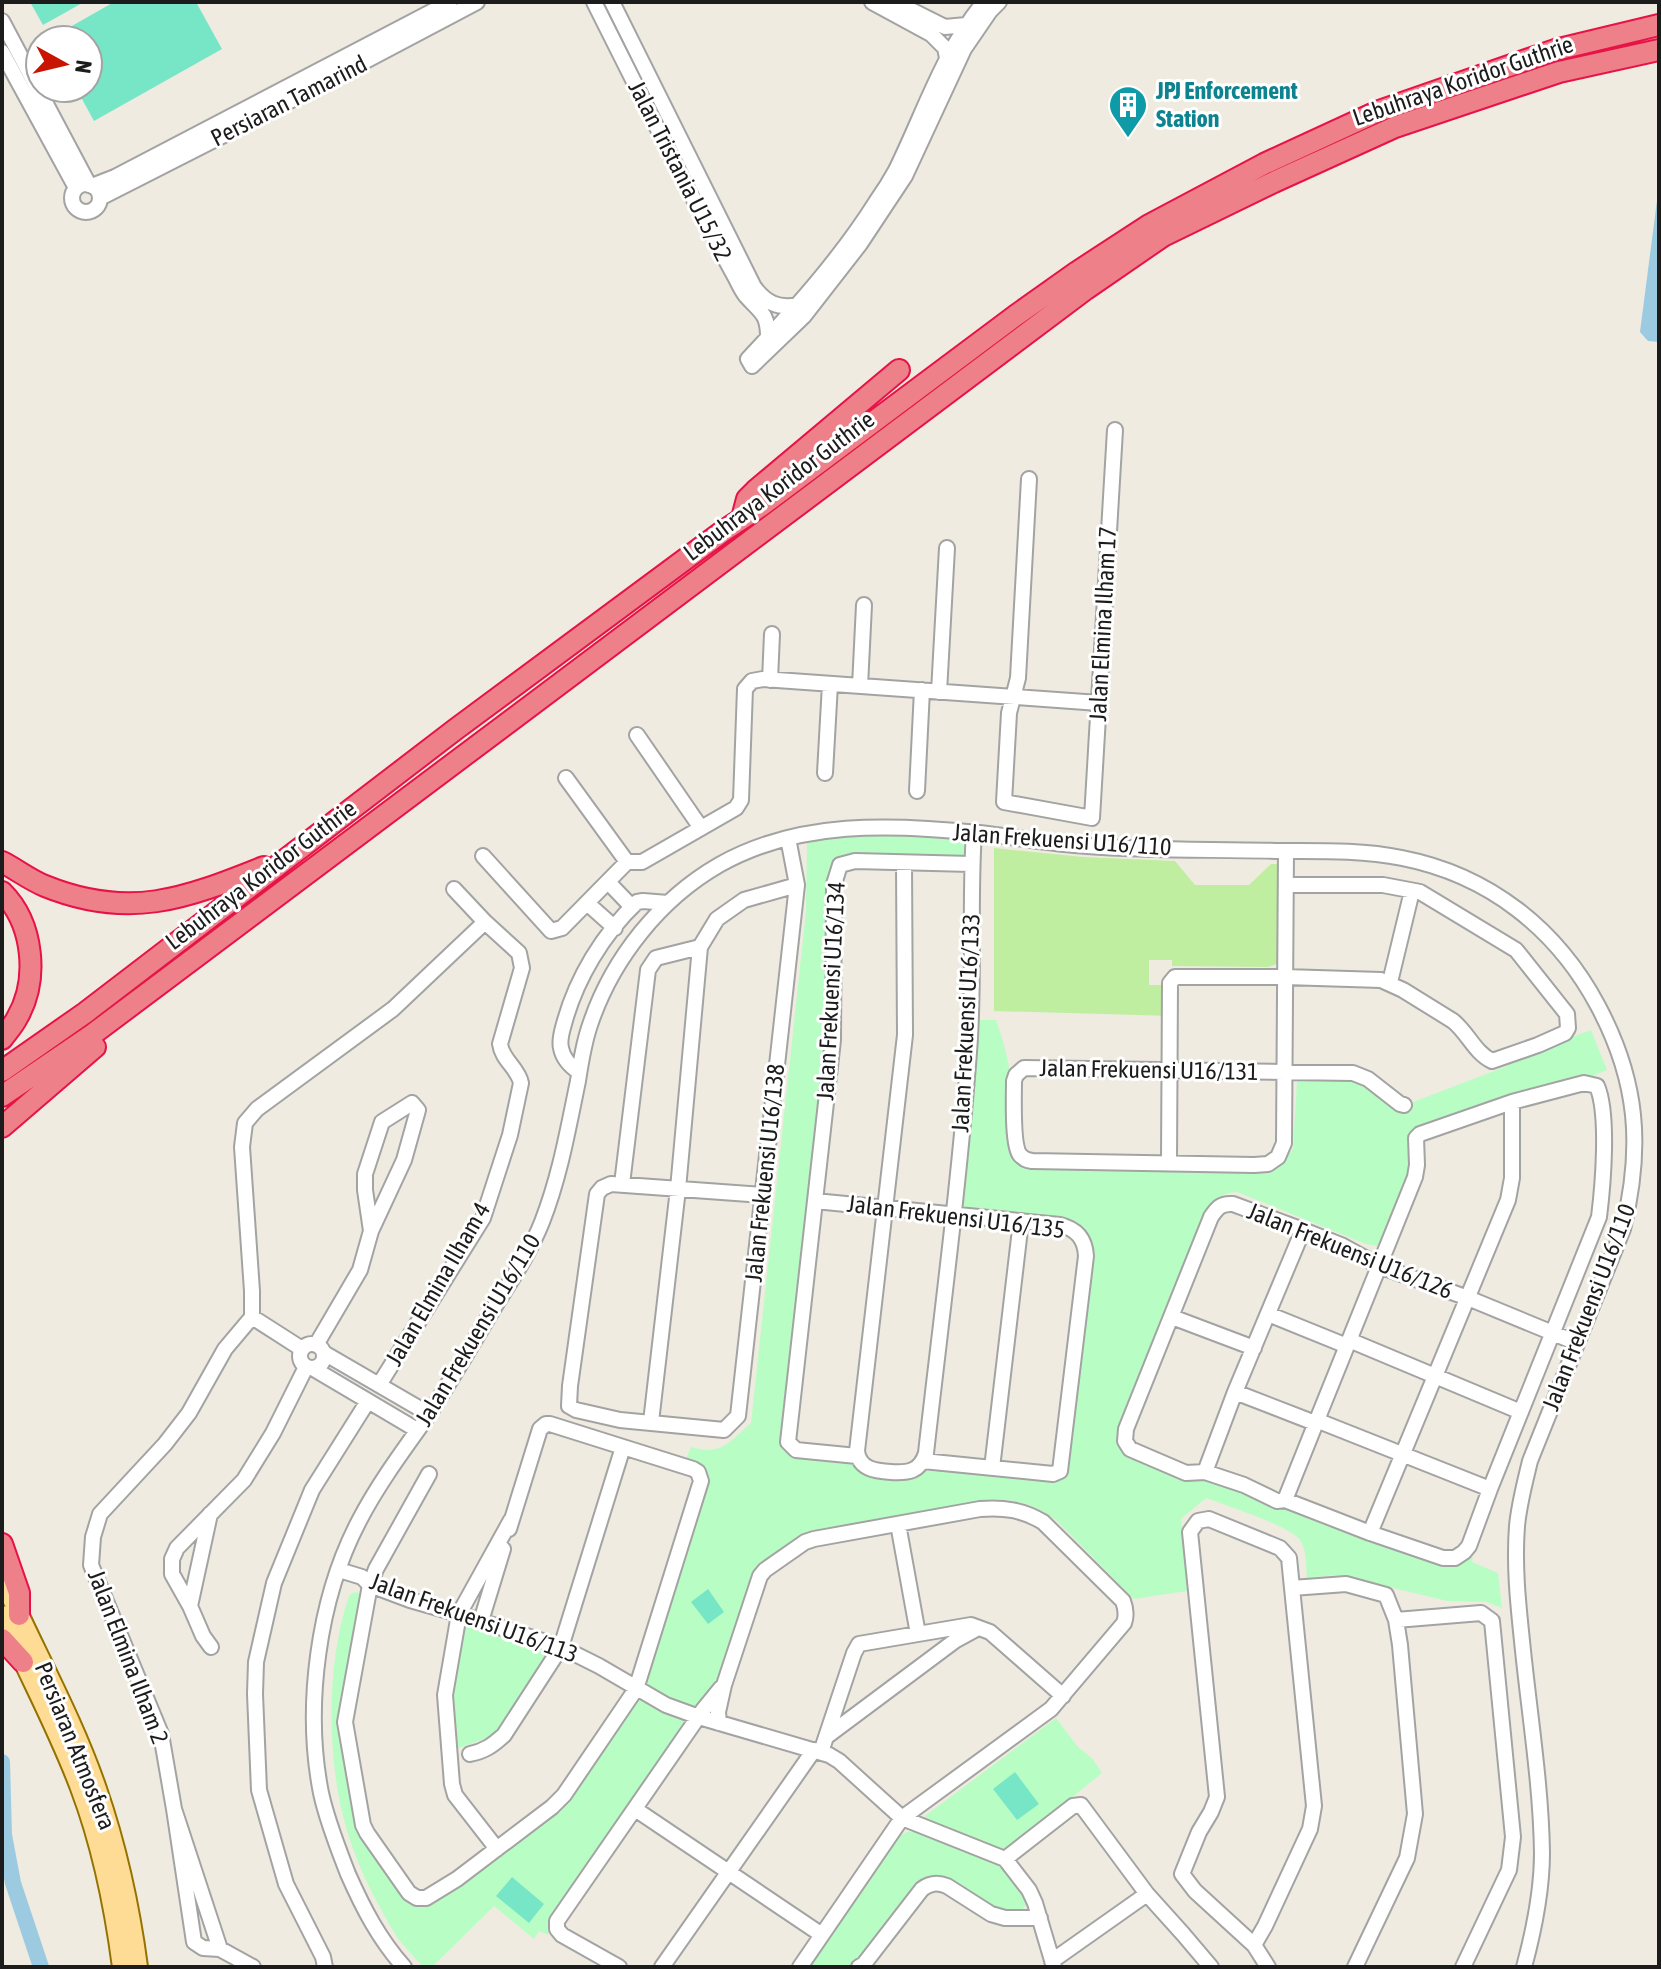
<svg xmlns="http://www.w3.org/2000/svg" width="1661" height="1969" font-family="'Asap Condensed',sans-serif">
  <rect width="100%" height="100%" fill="#efebe0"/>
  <path fill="#bfeea1" d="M994,848L1083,857L1175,861L1195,885H1249L1271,864H1283L1281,959L1277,964L1268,967L1172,966V960H1149V985H1172V1016L994,1011Z"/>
  <path fill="#b8fec4" d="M863,833L960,837C965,842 968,849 963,856L959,857L851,854L844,856L836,861L828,1026L782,1446L783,1450L793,1455L848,1460L855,1464L1064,1476L1067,1472L1091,1242L1089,1235L1077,1222L968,1209L963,1206L959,1197L977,1020H996C1012,1063 1016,1110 1022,1155L1282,1161L1290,1153L1293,1148L1297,1082L1300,1077L1352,1072L1408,1104L1507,1066L1508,1060L1591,1030L1607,1070L1585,1079L1411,1134L1412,1169L1410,1179L1381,1241L1378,1246L1366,1244L1237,1192C1225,1193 1217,1196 1211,1206L1121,1438L1196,1475L1443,1565H1451L1469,1556L1473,1557L1472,1562L1498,1573L1502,1608L1486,1602L1447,1601L1344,1576L1334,1575L1307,1578C1306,1567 1307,1550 1300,1540C1292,1527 1225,1505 1206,1498L1181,1519L1187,1591L1134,1599L1056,1520C1035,1504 1014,1499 989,1499L808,1534L761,1568L721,1679L705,1699L694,1706H681L648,1687L647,1681L703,1491L686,1459L691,1447C722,1456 729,1442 751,1423L806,911L807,840Z
    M357,1592L361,1596L362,1603L351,1644L341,1708V1736L357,1830L366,1844L415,1903L563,1804L631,1706L639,1699L643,1698L690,1721L551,1921L548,1935L539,1931L534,1939L494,1906L432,1967H423C414,1956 403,1946 395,1934C378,1905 360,1872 350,1840C326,1770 325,1666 349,1596L352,1593Z
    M466,1623L544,1645L548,1656L508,1722L490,1737L459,1748C439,1724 457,1654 462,1625Z
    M1056,1718L1078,1747L1092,1758L1102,1773L1012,1846L1003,1851L996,1849L921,1819Z
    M907,1832H914C952,1846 1016,1858 1028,1903L1019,1913L992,1908L946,1879L896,1915L851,1967H804L897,1837Z"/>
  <path fill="#76e6c6" d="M30,2H84L43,25Z
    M114,2H196L222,49L94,121L76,88H88V40L49,39Z
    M708,1589L724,1612L708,1624L691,1602Z
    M1015,1772L1039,1804L1017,1820L993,1789Z
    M512,1877L544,1904L529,1923L496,1896Z"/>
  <path fill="#9ccbe1" d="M1659,185V342L1648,341L1640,332Z"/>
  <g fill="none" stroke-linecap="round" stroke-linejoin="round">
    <path stroke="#9ccbe1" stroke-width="16" d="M2,1762L4,1835L13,1883L41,1967"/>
    <defs>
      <path id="minor" d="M594,2C640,94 685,185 734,275C738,282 741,290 746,296C760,312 768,313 768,337
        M612,2L754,287C766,303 778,309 798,305
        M872,2L931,34L945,48L947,58
        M895,2L945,27L966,25
        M984,2C943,52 924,113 896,170C890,181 883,192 876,202C840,259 794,310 748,359L752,366L804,316L860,244L905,176L964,49L990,11L999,2
        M2,21L89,185
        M2,52L76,188
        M72 198a14 14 0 1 1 28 0a14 14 0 1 1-28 0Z
        M92,186L115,177L450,2
        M100,198L265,114L477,2
        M1029,479L1018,678L1009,713L1004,802L1092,818L1115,430
        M770,680L772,634
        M860,686L864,605
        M939,692L947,548
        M637,735L701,828
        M825,773L830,684
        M566,778L627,862
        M917,791L922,690
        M1286,851L1284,1143L1278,1157L1268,1164L1254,1165L1032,1161C1026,1160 1024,1159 1020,1155C1012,1145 1014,1096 1014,1081L1016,1075L1024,1068L1353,1073L1368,1079L1400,1104L1404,1105
        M483,856L551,931L562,928L627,862H642L736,808L741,800L745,689L752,681L763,679L1099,703
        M904,863L905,1035L857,1451C859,1469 875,1471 891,1472C908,1473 920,1472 926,1453C941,1320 959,1186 969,1052C975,979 969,906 974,832
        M608,882L632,907
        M587,903L615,928
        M1390,982L1412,891
        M579,1072C570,1066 563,1059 561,1048C559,1040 562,1031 564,1024C576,979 603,934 637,902L643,901L668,903
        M1512,1102L1420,1134L1416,1138L1417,1165L1415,1177C1372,1284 1328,1392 1285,1500L1277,1501L1244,1485L1205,1472L1186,1473L1130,1449L1125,1441L1126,1429L1211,1217C1217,1208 1221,1203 1233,1204L1303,1230L1341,1245L1379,1266L1468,1298L1577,1343
        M1169,1163L1170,983L1175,977H1285L1381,980L1403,990L1453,1021C1468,1033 1475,1053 1492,1061L1538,1045L1565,1033L1568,1028L1567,1014L1516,950L1420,892L1383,885H1286
        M622,1184L648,970L656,958L700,947L717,919L744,900L797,885
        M763,1195L611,1184L602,1188L597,1194L570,1386L569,1406L576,1410L620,1420L724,1430L738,1416L797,885L788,838
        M815,1201L1060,1225C1077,1229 1085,1239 1086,1256L1060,1471L1053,1474L923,1461
        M1268,1314L1347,1346
        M252,1317V1291L242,1147L245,1123L257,1109L393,1009L485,922
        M252,1317L302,1349
        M1172,1317L1254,1348
        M1349,1340L1521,1412
        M300 1356a12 12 0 1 1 24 0a12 12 0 1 1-24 0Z
        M316,1345L360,1270L371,1231L404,1160L418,1110L412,1103L382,1122L365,1174V1190L371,1231
        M324,1353L429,1414
        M314,1369L417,1430
        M379,1385L483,1218L510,1135L521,1083C518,1068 502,1060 500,1044L522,968L519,953L485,922L454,889
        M1235,1392L1315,1423
        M1316,1420L1490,1489
        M651,1422L678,1189L700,947
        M857,1456L796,1450L788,1442L833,1040L834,884L840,865L855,861L971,864
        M992,1468L1021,1221
        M1205,1472L1235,1392L1303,1230
        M429,1474L376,1569L370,1585L345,1722L363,1825L367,1833L409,1893L417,1898H426L457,1879L552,1807L564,1795L636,1689L701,1481L698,1472L693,1469L623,1447L561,1647L504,1735C493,1745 485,1751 470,1754
        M1285,1500L1370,1533L1443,1558H1455L1464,1552L1469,1546L1490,1489L1599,1217C1603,1185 1609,1114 1597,1086L1584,1083L1512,1102V1178L1508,1200L1370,1533
        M898,1524L918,1634
        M509,1529L540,1429L546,1424H550L623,1447
        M339,1570L362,1577L370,1585L410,1600L459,1614L561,1647L599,1666L666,1705L699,1717L829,1755L839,1761L902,1818L1005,1859L1029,1890L1035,1903L1054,1967
        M1292,1588L1346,1584L1386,1595L1396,1620L1481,1613L1492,1621L1513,1837L1509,1870L1463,1967
        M190,1606L210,1514
        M481,1621L503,1549
        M211,1647L203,1636L190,1606L172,1574V1559L177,1548L244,1480L273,1433L306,1367
        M719,1723L718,1712L724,1685L760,1576L765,1570L805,1542L814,1539L980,1509C1004,1507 1023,1510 1043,1522L1123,1601C1126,1609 1127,1615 1124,1623L1051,1709L902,1818L800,1967
        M826,1737L956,1640L978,1628
        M821,1752L854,1653L859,1644L971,1625L990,1632L1063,1696
        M174,1809L220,1949L203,1948L194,1942L174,1809L161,1734L91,1565L93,1537L100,1514L165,1444L189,1413L225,1349L252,1317
        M635,1809L822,1935
        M497,1849L455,1795L452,1784L445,1695L459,1614L511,1520
        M1005,1859L1073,1806L1081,1805L1147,1894L1183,1934L1211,1967
        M1254,1945L1265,1926L1310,1829L1314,1806L1292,1588L1289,1558L1280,1548L1209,1519L1198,1521L1190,1532L1217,1797L1211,1812L1199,1832L1182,1874L1195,1891L1254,1945L1268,1967
        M220,1949L253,1967
        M1052,1961L1147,1894
        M325,1967L323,1957L286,1884L259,1790L255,1694L256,1662L274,1583L312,1490L368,1401
        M404,1967C379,1939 363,1908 348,1874C338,1848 327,1821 321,1793C304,1707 318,1599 359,1521C377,1486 402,1452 425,1420C450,1383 472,1344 495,1306C512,1279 530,1252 542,1222C560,1176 568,1129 578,1081C581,1061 584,1041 591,1022C613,958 660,899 719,865C798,820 892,824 979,833C1015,837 1051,844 1087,846C1152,851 1217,849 1281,851C1321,851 1363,850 1402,858C1489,875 1557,929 1598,1006C1638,1081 1643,1147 1623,1229L1530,1461C1525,1482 1519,1504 1517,1526C1514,1565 1518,1603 1522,1641C1529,1712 1541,1783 1542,1853C1542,1892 1534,1930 1524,1967
        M619,1967L562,1935L557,1929V1921L703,1710L721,1688
        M662,1967L814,1750
        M859,1967L864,1964L922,1889C930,1883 937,1882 947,1886L991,1914L1005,1918H1040
        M1355,1967L1407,1858L1415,1814L1400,1645L1396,1620"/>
      <path id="major" d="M2,1577C33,1648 72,1716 97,1789C117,1847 130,1906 138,1967
        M2,1615C27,1673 58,1729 80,1788C102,1846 114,1906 122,1967"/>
      <path id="highway" d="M742,518L747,499L756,490L899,370
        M2,862C16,869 30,880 45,886C129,920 184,899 264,867
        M2,892C34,924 39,980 17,1018C13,1026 7,1032 2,1039
        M2,1071L85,1013L456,729L722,532L761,506L1015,316L1077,272L1149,225L1264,164L1379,111L1555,50L1659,25
        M2,1096L93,1034L1086,289L1163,236L1274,182L1395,127L1559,72L1659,50
        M2,1127L95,1047
        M2,1544L19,1593V1615
        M2,1639L23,1662"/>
    </defs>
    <use href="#minor" stroke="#a3a3a3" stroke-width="18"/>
    <use href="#major" stroke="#947200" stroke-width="22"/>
    <use href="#highway" stroke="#e71347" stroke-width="24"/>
    <use href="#minor" stroke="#fff" stroke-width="14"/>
    <use href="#major" stroke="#ffdc95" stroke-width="18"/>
    <use href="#highway" stroke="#ee8089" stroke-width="20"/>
  </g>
  <defs>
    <symbol id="building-pin" viewBox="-11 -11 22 30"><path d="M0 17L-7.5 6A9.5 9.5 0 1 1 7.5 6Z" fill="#0f9aa8" stroke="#fff"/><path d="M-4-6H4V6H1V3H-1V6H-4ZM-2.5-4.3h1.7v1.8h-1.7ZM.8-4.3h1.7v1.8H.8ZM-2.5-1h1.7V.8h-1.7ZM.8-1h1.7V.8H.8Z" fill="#fff"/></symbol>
  </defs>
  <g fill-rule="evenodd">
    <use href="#building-pin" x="1106" y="83" width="44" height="60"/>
  </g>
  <g text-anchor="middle" stroke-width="6" stroke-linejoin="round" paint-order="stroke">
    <g font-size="24" fill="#1c1c1c" stroke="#fff">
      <text transform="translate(1463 81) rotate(-19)" y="8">Lebuhraya Koridor Guthrie</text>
      <text transform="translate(289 101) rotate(-27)" y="8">Persiaran Tamarind</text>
      <text transform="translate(680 171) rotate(63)" y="8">Jalan Tristania U15/32</text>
      <text transform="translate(779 486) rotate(-37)" y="8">Lebuhraya Koridor Guthrie</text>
      <text transform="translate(1103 624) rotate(-87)" y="8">Jalan Elmina Ilham 17</text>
      <text transform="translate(1062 840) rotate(4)" y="8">Jalan Frekuensi U16/110</text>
      <text transform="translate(261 875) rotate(-37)" y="8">Lebuhraya Koridor Guthrie</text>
      <text transform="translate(831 991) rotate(-87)" y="8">Jalan Frekuensi U16/134</text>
      <text transform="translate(966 1023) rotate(-87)" y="8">Jalan Frekuensi U16/133</text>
      <text transform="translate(1149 1070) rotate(1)" y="8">Jalan Frekuensi U16/131</text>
      <text transform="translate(765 1173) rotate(-84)" y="8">Jalan Frekuensi U16/138</text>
      <text transform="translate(956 1217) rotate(7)" y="8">Jalan Frekuensi U16/135</text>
      <text transform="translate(1350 1251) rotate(22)" y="8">Jalan Frekuensi U16/126</text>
      <text transform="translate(438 1284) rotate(-60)" y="8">Jalan Elmina Ilham 4</text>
      <text transform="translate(1589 1307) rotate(-69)" y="8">Jalan Frekuensi U16/110</text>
      <text transform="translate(478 1330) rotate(-59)" y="8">Jalan Frekuensi U16/110</text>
      <text transform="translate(474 1618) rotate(20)" y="8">Jalan Frekuensi U16/113</text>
      <text transform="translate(128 1657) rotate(69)" y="8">Jalan Elmina Ilham 2</text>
      <text transform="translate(75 1746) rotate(68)" y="8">Persiaran Atmosfera</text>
    </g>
    <g font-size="24" font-weight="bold" fill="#0d838f" stroke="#fff" text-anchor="start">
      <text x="1156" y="99">JPJ Enforcement<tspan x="1156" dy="28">Station</tspan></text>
    </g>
  </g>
  <rect width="1661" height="1969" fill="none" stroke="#1c1c1c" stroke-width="8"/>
  <g transform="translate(64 64) rotate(98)"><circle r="38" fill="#ffffff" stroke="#a4a4a4" stroke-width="2"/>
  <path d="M0-6L14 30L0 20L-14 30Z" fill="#c81400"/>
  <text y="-12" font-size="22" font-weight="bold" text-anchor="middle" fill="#1c1c1c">N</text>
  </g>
</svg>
